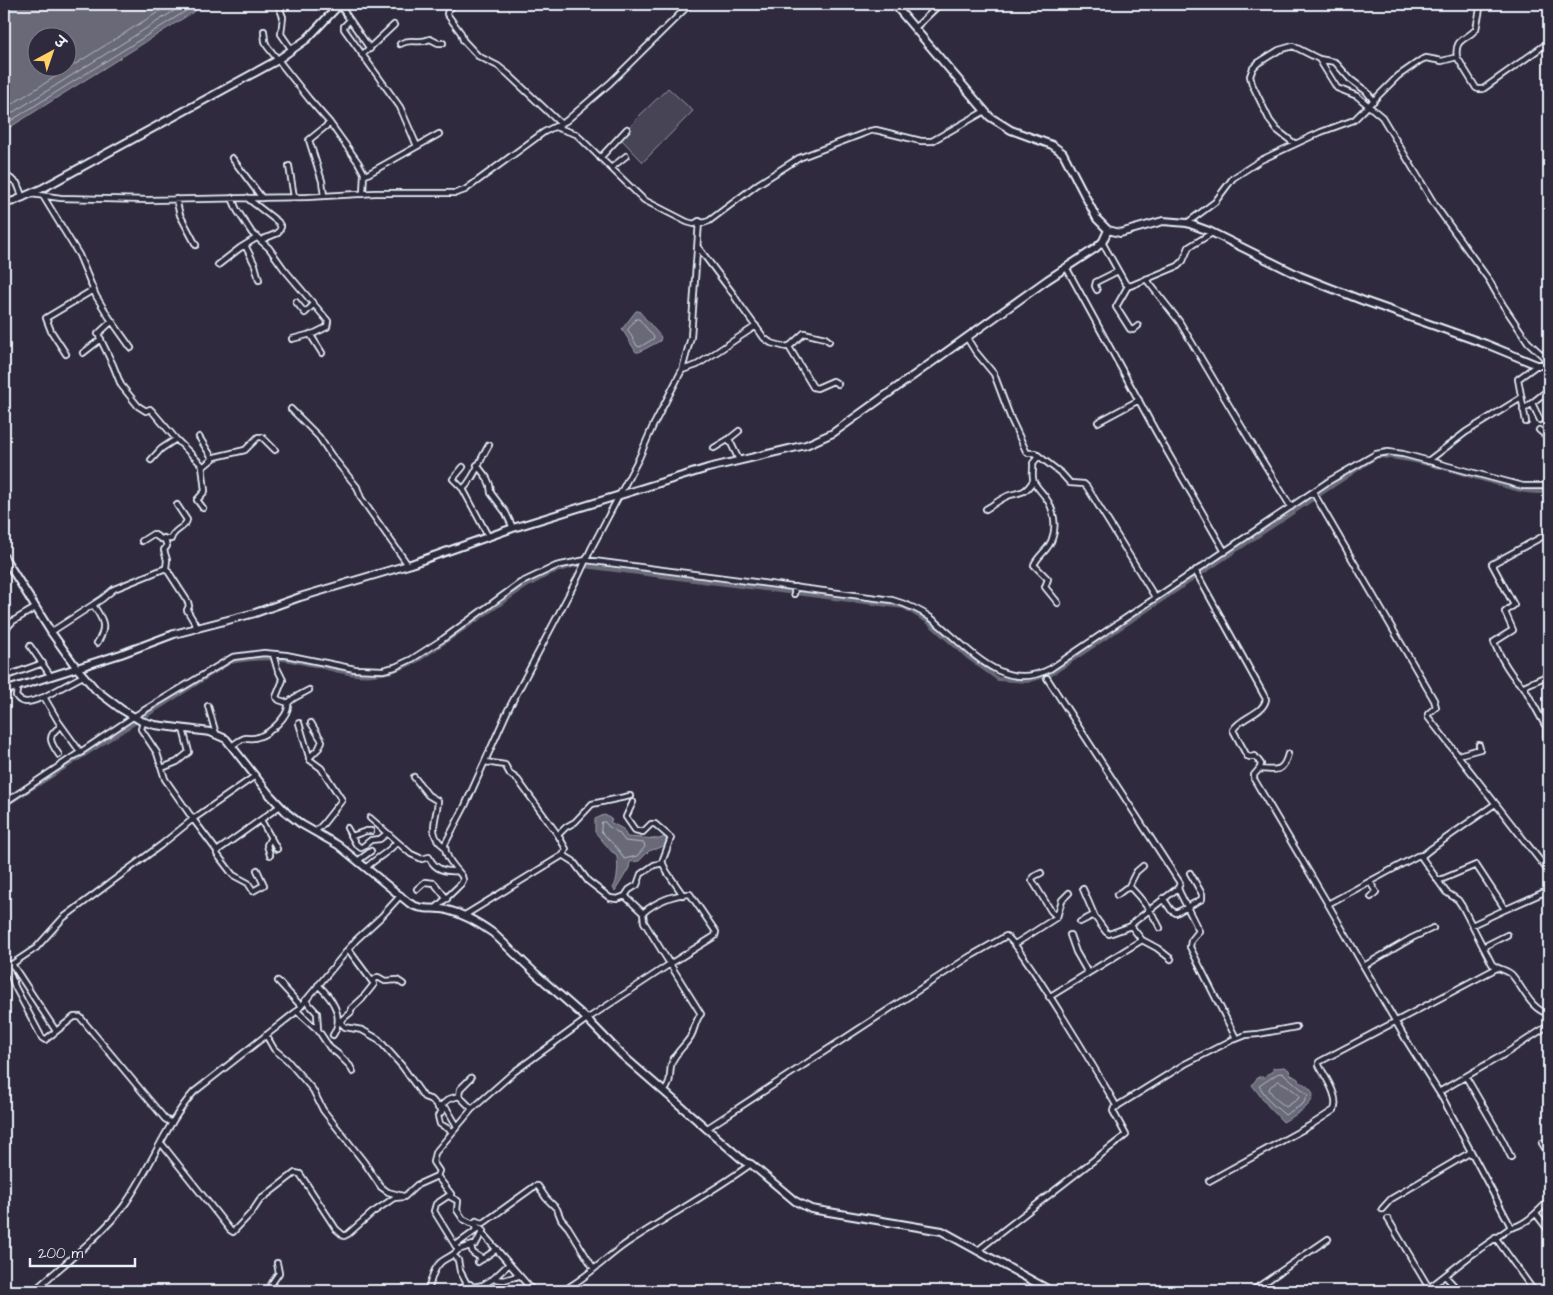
<svg xmlns="http://www.w3.org/2000/svg" width="1553" height="1295" font-family="'Architects Daughter','Playpen Sans Deva',sans-serif">
  <rect width="100%" height="100%" fill="#2f2a3d"/>
  <filter id="ink" filterUnits="userSpaceOnUse"><feTurbulence type="fractalNoise" baseFrequency=".02" numOctaves="2"/><feDisplacementMap in="SourceGraphic" scale="10" xChannelSelector="R" yChannelSelector="G"/><feConvolveMatrix kernelMatrix="1 2 1 2 8 2 1 2 1" color-interpolation-filters="sRGB"/></filter>
  <g filter="url(#ink)">
    <path fill="#464455" stroke="#979aa6" d="M668,88L693,111L643,162L621,139L637,118Z"/>
    <path fill="#696978" stroke="#9c9fab" fill-rule="evenodd" d="M4,4H206L4,131ZM38,38H68V68H38Z
      M636,311H639L661,337L660,341L639,352H636L622,329Z
      M604,815L607,816L612,820L610,822L623,829L627,837L659,839L667,836L670,839L664,846L649,851L639,861L630,862L629,868L615,891L613,888C618,882 619,861 616,854L612,852L595,832V819Z
      M1285,1067L1289,1070L1290,1074L1298,1079L1299,1082C1304,1083 1305,1085 1309,1088C1324,1101 1292,1117 1283,1122L1268,1106L1252,1085L1258,1077H1265L1267,1074L1273,1072V1068Z"/>
    <g fill="none" stroke-linecap="round" stroke-linejoin="round">
      <path stroke="#b5bbc5" stroke-width="1" d="M4,109L171,4
        M4,118L185,4
        M4,125L197,4
        M636,319H639L654,337L653,339L640,347L637,346L628,330Z
        M602,822H605L608,826L619,833L625,841L644,843L645,847L637,856L624,859C619,848 609,841 601,831Z
        M1283,1073L1308,1095L1303,1104L1285,1115L1271,1103L1259,1086L1277,1074Z
        M1279,1081L1288,1086L1300,1096L1298,1099L1286,1107L1276,1099L1269,1090L1270,1087Z"/>
      <path stroke="#696978" stroke-width="4" d="M4,806L230,662C252,658 273,656 295,661C345,670 368,687 418,660L523,588L552,572L576,565L904,607L927,621L969,658L998,679L1027,681L1051,674L1377,456C1416,458 1452,471 1489,481C1508,487 1530,495 1549,491"/>
      <defs>
        <path id="street" d="M278,4L283,17L281,34L292,50
          M339,4L370,49
          M455,4L448,10L447,14L461,33L463,40L478,56L498,66L508,74L561,124
          M350,20L344,26V29L400,107L417,146
          M915,28L940,4
          M264,31L265,41L267,46L309,99L330,123L358,162L364,173L363,194
          M400,44C413,37 417,45 430,39L438,43H443
          M362,55L394,25
          M1457,57C1454,38 1466,41 1476,29L1481,4
          M1319,59L1337,88L1357,96L1382,117L1435,205L1489,280L1503,305L1528,342L1543,356L1548,365
          M555,127L576,134L644,200L687,222L694,224L699,221L703,223L709,221L758,184L799,158L870,131L876,130L921,141H932L985,111
          M1295,144L1277,130L1270,121L1252,84L1250,76L1253,68L1258,63L1279,50L1293,46L1319,59L1335,62L1350,79L1366,91L1374,101
          M232,158L262,198
          M600,158L627,129
          M289,166L294,197
          M611,168L626,156
          M4,174L17,183L23,198
          M364,176L439,134
          M31,194L61,198L149,200L307,197L375,193H456L465,190L544,132L566,121L610,83L690,4
          M43,196L79,255L96,296L109,317L131,348
          M324,196L322,181L309,140L330,123
          M232,198L237,210L252,233L269,248L284,269L328,321L327,327L315,333L292,339
          M247,198L278,222L281,227L278,233L261,240
          M176,199L180,215L196,245
          M1187,223L1215,202L1233,178L1261,160L1321,132L1354,120L1398,76L1421,60L1426,58L1442,61L1457,57L1476,88L1478,89H1483L1549,42
          M1102,242L1125,283L1130,286L1178,266L1183,261L1189,247L1212,233
          M245,245L255,265L259,280
          M698,247L734,295C736,301 759,330 764,338L771,343L786,347L791,345L804,333L825,338L829,341
          M218,265L240,248L258,237
          M1066,267L1156,432L1225,552
          M1146,279L1179,321L1249,439L1291,507
          M1128,286L1116,307L1130,329L1133,330L1138,326
          M1097,290L1095,286L1096,282L1118,271
          M296,302L305,313L314,304
          M112,321L98,334L113,365L121,385L138,406L146,411L150,409L152,411L176,439L202,465L205,491L197,500L203,508
          M310,334L322,353
          M967,338L975,351L994,374L1011,419L1026,451L1028,453H1035L1062,474L1070,483L1084,484L1087,487L1155,597
          M789,347L813,387L817,388L833,381L838,384
          M83,353L101,339
          M66,354L51,331L46,318L93,290
          M682,370L697,365L756,326
          M1532,403L1540,420
          M291,409L319,437L331,455L357,487L361,498L408,565
          M1523,410L1547,391
          M1098,422L1139,400
          M1526,422L1518,379L1537,365
          M1539,430L1546,436L1549,442
          M199,437L213,459
          M729,439L739,431
          M714,448L729,439L739,460
          M1039,456L1033,463C1034,469 1031,476 1034,482C1037,488 1042,492 1046,498C1054,509 1057,526 1052,539C1049,550 1038,555 1034,565L1048,579L1045,587L1058,603
          M151,460L161,449L176,439
          M1428,461L1466,432L1521,398
          M477,465L487,478L490,485L491,493L506,513L513,528
          M203,467L215,457L245,450L258,437H262L275,450
          M463,489L453,479L463,467
          M1313,492L1434,700L1436,707L1428,714V717L1549,872
          M1549,495L1547,497L1549,502
          M986,509C993,505 1003,497 1010,495C1023,492 1025,493 1033,481
          M488,536L463,489C475,478 480,459 489,445
          M164,538L167,546L164,550L167,560L166,568
          M142,541L153,534L161,539H171C173,529 185,529 187,520L177,505
          M1196,570L1197,574L1266,699C1264,714 1240,717 1233,730L1247,756L1250,757L1255,756L1261,764L1260,768L1254,775V779L1325,899L1405,1038L1442,1097L1510,1225V1228L1470,1256L1425,1291
          M794,594L795,587
          M93,605C103,619 108,627 97,643
          M4,631L13,621L35,608
          M51,632L102,599L114,589L166,568L188,602L189,606L187,610L197,627
          M30,646L50,675
          M1549,675L1526,685L1524,687L1546,727V736L1549,741
          M4,677L43,663
          M18,686L16,696C23,707 34,700 44,697
          M1524,687C1513,680 1499,655 1494,642L1513,630L1505,612L1514,605L1492,564L1549,533
          M288,703L294,698L309,690
          M208,706L216,734
          M143,722L141,729L157,753L165,779L193,819L217,851
          M299,723L310,760L321,768L342,800L323,824L316,831
          M232,746C236,743 240,739 246,738C250,738 254,739 258,737C269,734 290,716 288,703L279,700L276,697L283,680L277,668L273,654
          M81,753L58,721L44,697L83,676
          M59,755C50,742 46,736 61,726
          M1458,755L1480,749L1479,745
          M309,758L319,748L322,741L311,723
          M162,768L177,762L189,752L183,729
          M1259,769C1276,770 1283,773 1288,754
          M414,777L428,795L438,801C437,819 426,834 445,847
          M633,802L626,817L635,830L643,832L651,824H655L671,838L662,862L667,872L683,895
          M4,803L133,717L233,657L264,653L286,655L355,669L383,670L395,667L412,659L443,639L520,583L556,566L586,560L892,600C906,604 919,609 931,618C966,644 1000,695 1050,669L1329,481L1376,454L1388,452L1403,454L1523,486H1549
          M1495,804L1432,848L1423,855L1422,858L1446,892L1458,900L1462,906L1492,964C1498,970 1507,969 1512,975C1524,989 1530,1009 1549,1014
          M370,818L411,854L422,859L429,857C435,870 445,872 458,871
          M261,820L277,849
          M347,828L356,844L361,848L371,840L380,839L386,834
          M558,835L566,827L575,822L592,804L630,796
          M352,836L366,831H371
          M270,855L267,845L271,837
          M359,860L371,851
          M367,867C376,858 388,853 396,843
          M257,870L264,885L253,891L248,883L233,875L217,854V851L280,806
          M1041,873L1033,877L1032,880L1051,911L1057,917
          M1438,881L1476,865L1505,909
          M1370,882L1376,892L1371,897
          M1128,888L1136,872L1143,866
          M417,889L425,882L434,883L447,899
          M1083,889L1095,917
          M1117,895L1126,888H1131C1141,898 1154,915 1160,928
          M625,896L629,890L637,885L641,874L654,865L663,863
          M1163,898L1171,910L1176,913L1202,899V894L1190,873
          M1328,904L1417,856L1423,855
          M436,908L461,884L463,880L462,876C455,867 444,857 445,844L464,808L508,710L578,577L592,547L639,458L653,426L682,370L691,337L699,221
          M643,913C655,902 674,894 690,894L716,932L715,936L670,964L701,1014C695,1020 695,1029 691,1036C685,1046 676,1052 672,1062C668,1074 673,1081 664,1092
          M465,915L563,855L566,849L558,835L518,780L510,774L505,765L485,762
          M1080,922L1092,916L1095,917L1106,932L1109,934L1131,926
          M1472,925L1502,911L1549,890
          M1070,935L1076,952L1088,973
          M1015,944L1057,917L1062,900L1069,893
          M1483,947L1507,935
          M1171,959L1157,948L1142,940L1131,926L1134,922L1178,888
          M4,961L9,966L36,948L63,918L161,845L193,819L255,776
          M12,964L56,1031
          M7,965L15,987L42,1038L45,1040L74,1017H80L165,1119L172,1123
          M1364,966L1412,938L1433,928
          M278,981L301,1006
          M372,981L378,977L385,981L397,980L403,984
          M318,985C332,998 345,1017 333,1035
          M1049,997L1142,940
          M305,1000L317,1013L318,1030
          M297,1011L318,1030L330,1048L338,1054L350,1066L353,1072
          M340,1022L345,1027L362,1030L378,1039L402,1066L424,1097L432,1100L440,1109L444,1108L447,1109L457,1126
          M338,1023L351,1012V1009L362,999L374,984L348,949
          M266,1035L274,1049L287,1060L313,1090L323,1110L364,1162L381,1187L388,1192L403,1196
          M1236,1039L1246,1035L1258,1034L1296,1027
          M1466,1077L1502,1139L1511,1157
          M1439,1092L1508,1052L1549,1025
          M459,1096L460,1089L471,1078
          M438,1108L449,1099L459,1096L472,1109
          M444,1109L438,1116L440,1124L452,1131
          M706,1129L969,957L1006,936C1019,941 1104,1084 1117,1107
          M161,1143L230,1230L233,1232L252,1212L260,1200L295,1173L300,1174L302,1177L336,1229L344,1236L348,1234L372,1213L394,1198L404,1197L417,1185L437,1176L439,1171L433,1162L435,1153L472,1109L514,1072L587,1019L670,964L644,922L643,913L625,896L617,899L610,898L588,881L573,861L563,855
          M1542,1143L1549,1155
          M1209,1181L1311,1125L1334,1110C1340,1097 1325,1077 1319,1065V1062L1497,968
          M449,1196L458,1201L457,1210L463,1219L473,1224L476,1221L475,1227L476,1228L478,1227L474,1232L456,1245
          M1382,1209L1391,1199L1471,1152
          M1536,1214L1549,1231
          M1388,1219L1429,1288
          M476,1221L482,1223L485,1222L535,1186H538L546,1198L557,1209L561,1219L568,1227L594,1269
          M478,1227L483,1231L481,1234H483L533,1291
          M1510,1228C1527,1225 1537,1211 1549,1201
          M1495,1237L1534,1291
          M471,1247L473,1253L483,1259
          M458,1250L476,1244L481,1234
          M977,1251L1126,1135L1113,1111L1114,1108L1185,1064L1236,1038L1190,947L1191,941L1199,931L1180,893L1178,888L1180,883L1047,678
          M453,1255L458,1260L460,1271L467,1284L458,1291
          M478,1262L497,1249
          M1445,1276L1459,1291
          M493,1279L508,1265
          M466,1286L470,1284L473,1287L483,1285L493,1279L504,1280L518,1276
          M34,1291C62,1265 100,1237 123,1207C150,1171 164,1126 194,1092L297,1011L356,940L381,917L401,895
          M271,1291L270,1286L279,1273L277,1263
          M428,1291C431,1281 433,1269 441,1262C447,1257 454,1256 458,1250L434,1211L436,1204L451,1194L437,1176
          M562,1291C586,1279 605,1258 627,1243C668,1216 711,1193 751,1164
          M1252,1291L1328,1239"/>
        <path id="secondary" d="M894,4L990,117L1011,130L1052,145L1063,153L1097,219L1108,230L1120,233L1163,221L1187,223L1209,231L1300,276L1364,301L1486,344L1537,365H1549
          M4,203L14,201L43,188L276,61L307,39L340,4
          M4,557L51,632L76,667L96,690L121,709L141,721L155,725L210,732L226,739L270,795L287,813L301,824L338,845L409,903C421,911 433,907 447,910C464,914 479,923 493,933L536,974L587,1019L622,1055L745,1162L751,1164L795,1201L811,1209L942,1231L1051,1291
          M4,691L121,654L174,634L255,613L300,597L408,565L513,528L708,468L806,445L833,433L1047,280L1096,248L1103,241L1108,230"/>
      </defs>
      <use href="#street" stroke="#e8f1f8" stroke-width="8"/>
      <use href="#secondary" stroke="#e8f1f8" stroke-width="10"/>
      <use href="#street" stroke="#2f2a3d" stroke-width="4.5"/>
      <use href="#secondary" stroke="#2f2a3d" stroke-width="6"/>
    </g>
  </g>
  <rect width="1553" height="1295" fill="none" stroke="#2f2a3d" stroke-width="20"/>
  <rect x="10" y="10" width="1533" height="1275" fill="none" stroke="#e8f1f8" stroke-width="2" filter="url(#ink)"/>
  <g transform="translate(52 52) rotate(40)"><circle r="24" fill="#2f2a3d" stroke="#797a88"/>
  <path d="M0-4L9 19L0 12L-9 19Z" fill="#ffd166"/>
  <text y="-8" font-size="14" font-weight="bold" text-anchor="middle" fill="#e8f1f8">उ</text>
  </g>
  <path d="M30 1258v8h105v-8" fill="none" stroke="#e8f1f8" stroke-width="2.5"/>
  <text x="38" y="1258" font-size="15" fill="#e8f1f8" stroke="#2f2a3d" stroke-width="4" paint-order="stroke">200 m</text>
</svg>
